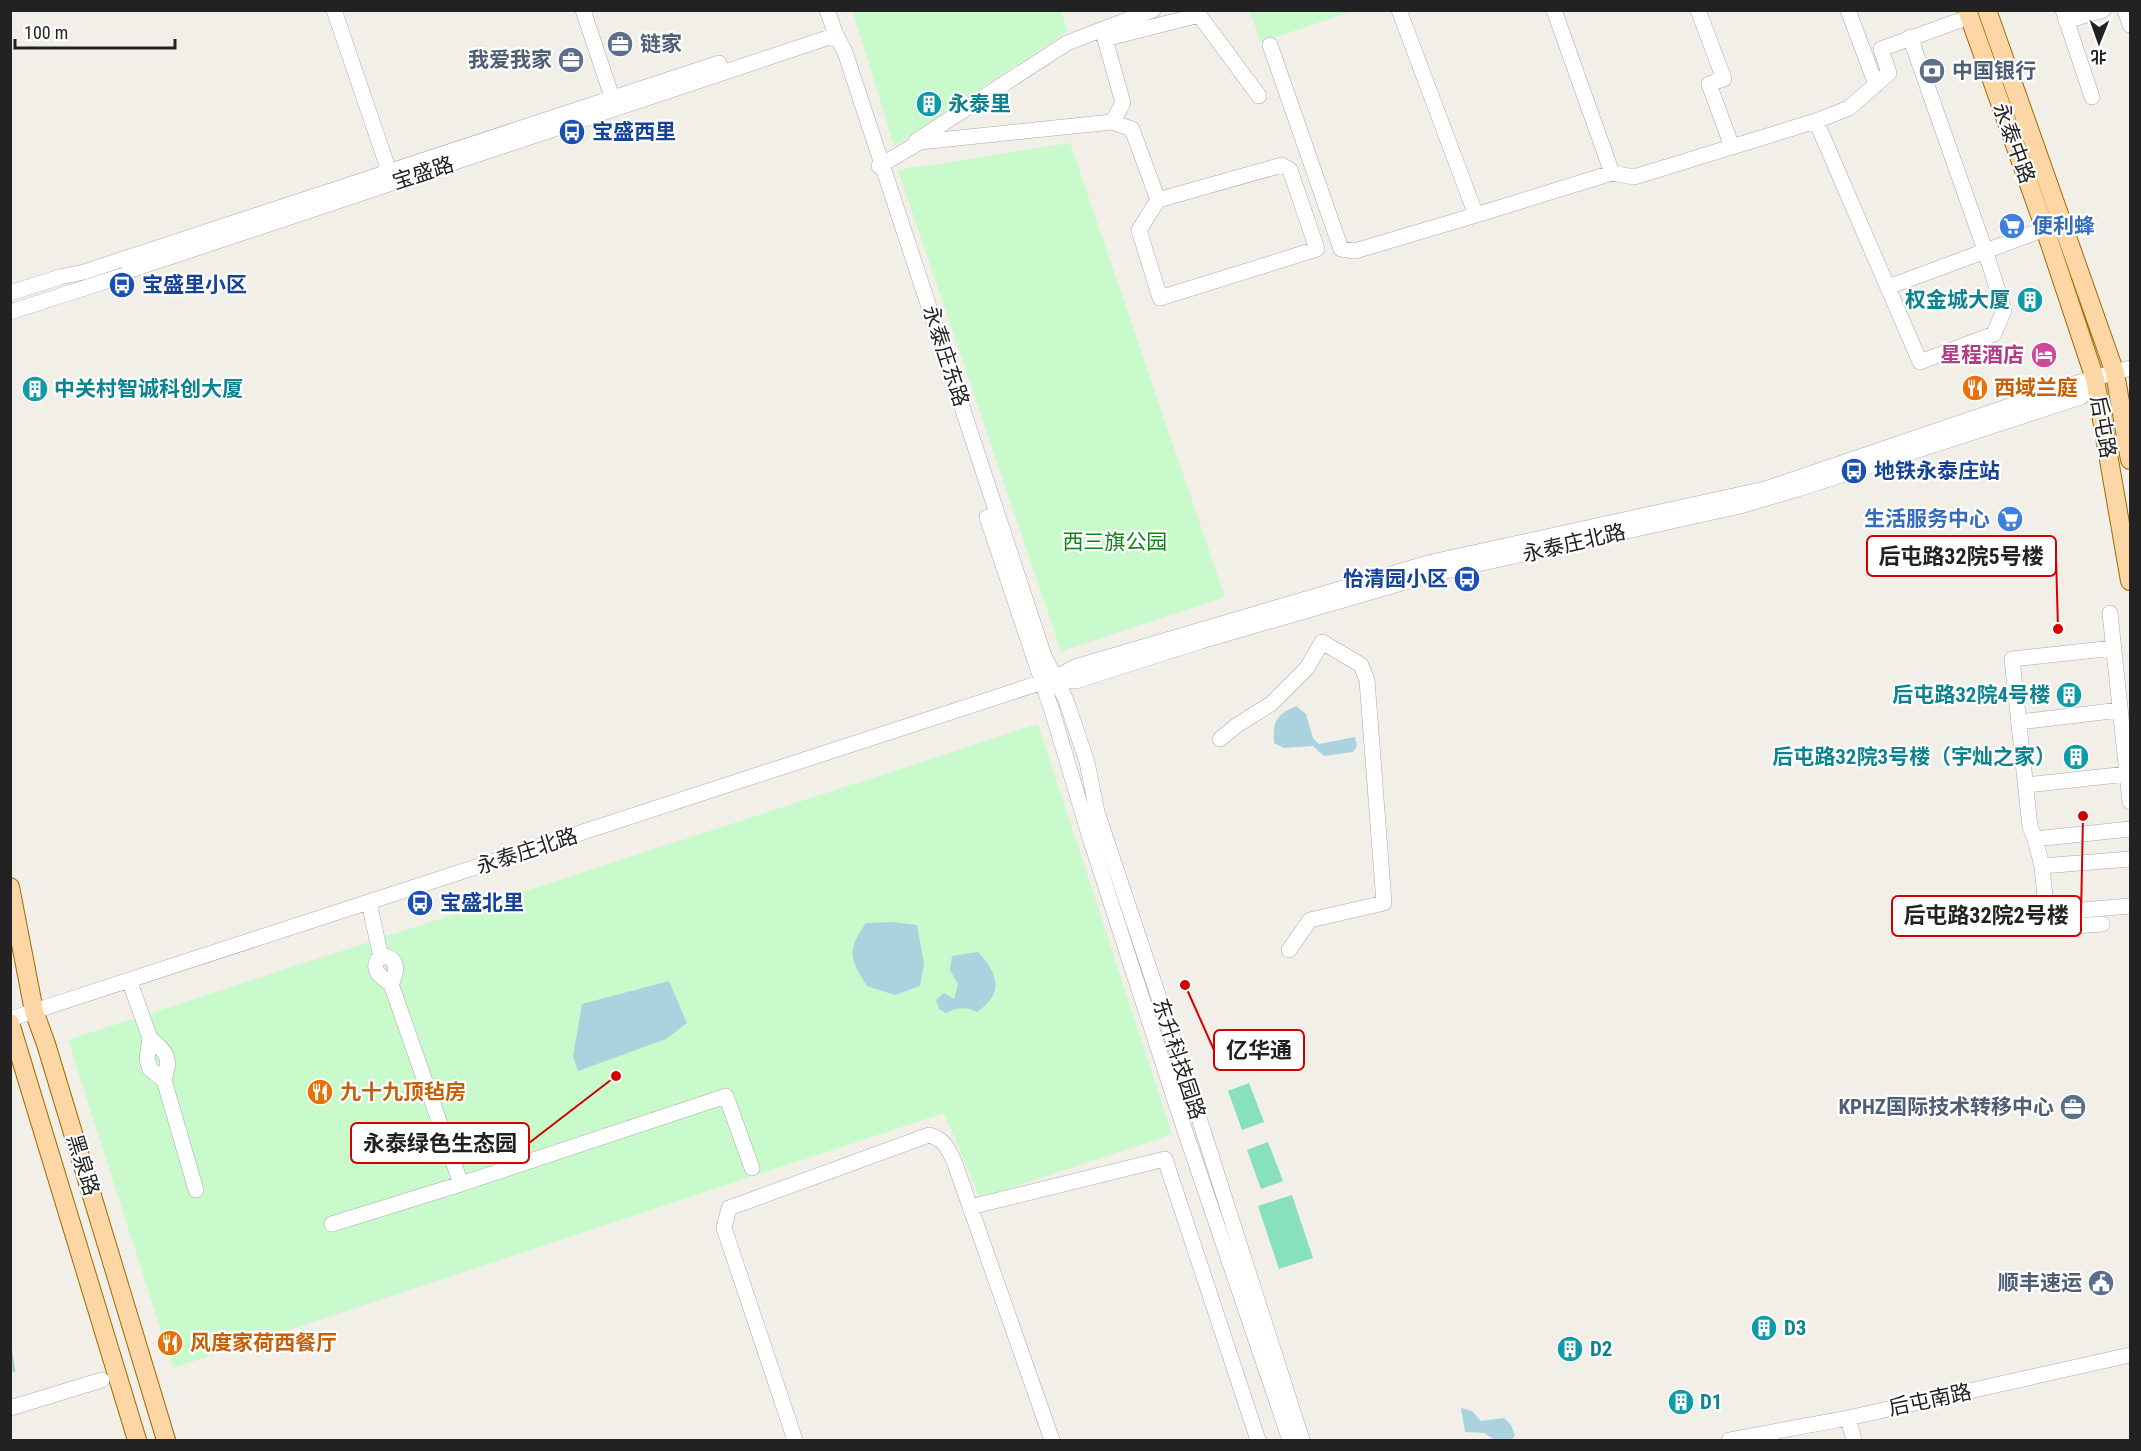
<svg xmlns="http://www.w3.org/2000/svg" width="2141" height="1451" font-family="'Roboto Condensed','Noto Sans SC',sans-serif">
  <rect width="100%" height="100%" fill="#f2efe9"/>
  <path fill="#c8facc" d="M857,10L1061,11L1068,31L894,146L854,15Z
    M1249,10L1353,11L1261,42Z
    M1070,143L1225,597L1061,651L898,170Z
    M1038,724L1172,1134L980,1198L944,1113L173,1368L68,1040Z"/>
  <path fill="#88e0be" d="M1249,1083L1264,1122L1242,1130L1228,1091Z
    M1268,1142L1283,1181L1261,1189L1247,1150Z
    M1292,1195L1313,1258L1279,1269L1258,1206Z"/>
  <path fill="#aad3df" d="M1296,706L1306,714L1313,738L1319,744L1355,737L1357,746L1353,752L1324,756L1313,746L1284,748L1274,743C1273,721 1276,715 1296,706Z
    M893,922L917,925L924,963L920,986L895,995L867,986C850,958 846,952 866,923Z
    M978,952C999,975 1004,993 977,1012C965,1006 957,1008 946,1013L939,1009L936,1000L944,993L954,999L958,984L950,970L952,956Z
    M669,981L687,1023L666,1039L578,1071L573,1056L582,1004Z
    M1461,1408L1472,1411L1481,1421L1504,1418L1511,1425L1515,1435L1512,1440H1495L1484,1433L1465,1432Z"/>
  <g fill="none" stroke-linecap="round" stroke-linejoin="round">
    <path stroke="#aad3df" stroke-width="3" d="M10,1347L14,1371"/>
    <defs>
      <path id="minor" d="M334,10L389,171
        M583,10L612,97
        M827,10L836,35L845,52L1044,656L1066,700L1087,762L1097,812L1199,1118L1302,1440
        M1399,10L1476,215L1612,173
        M1554,10L1612,173L1634,177L1816,121L1849,108L1889,73L1881,49L1969,17
        M1698,10L1724,79L1709,84L1732,147
        M1848,10L1876,85
        M2063,10L2092,97
        M2125,10L2130,25
        M2066,21L2103,10
        M1270,45L1341,249L1355,251L1476,215
        M1816,121L1920,362L1994,334L2004,310L1985,250L1910,37
        M1112,122L1132,129L1158,200L1282,165L1290,170L1317,249L1160,298L1139,230L1158,200
        M916,141L1067,43L1153,10
        M879,166L920,142L1112,122L1123,103L1105,39L1199,15L1259,96
        M1888,287L2045,229
        M10,293L60,277L84,272L719,63
        M10,312L125,275L131,270L836,35
        M987,517L1053,714L1091,841L1182,1122L1290,1440
        M2110,613L2130,802
        M2114,648L2012,659L2030,827L2035,839L2042,866L2130,859
        M1051,681H1076L1201,641L1433,574L1740,506L1798,489L2081,397L2095,379
        M2019,722L2120,710
        M1220,739L1236,726L1272,703L1307,668L1322,642L1361,665L1367,680L1384,903L1310,920L1289,950
        M2026,785L2127,774
        M2035,839L2130,829
        M2042,866L2048,928L2102,924
        M369,903L381,957
        M2046,913L2130,906
        M385,956C399,959 397,974 391,984C382,977 372,973 377,960Z
        M129,980L150,1038L147,1059L150,1069L164,1080C171,1057 168,1054 150,1038
        M10,1019L1055,678L1075,667L1432,562L1765,489L2077,383L2130,368
        M164,1080L196,1190
        M461,1184L726,1096L752,1168
        M970,1207L1165,1159L1258,1440
        M332,1224L461,1184L391,984
        M10,1408L102,1380
        M1848,1418L1854,1440
        M795,1440L724,1228L729,1208L929,1135C945,1140 947,1147 954,1161L1052,1440
        M1729,1440L1848,1418L2130,1355"/>
      <path id="major" d="M1967,10L2045,229L2095,379L2130,581
        M1987,10L2115,373L2130,460
        M10,887L34,1011L46,1044L166,1440
        M10,1023L137,1440"/>
    </defs>
    <use href="#minor" stroke="#a9a9a9" stroke-width="16"/>
    <use href="#major" stroke="#a06b00" stroke-width="20"/>
    <use href="#minor" stroke="#fff" stroke-width="15"/>
    <use href="#major" stroke="#fcd6a4" stroke-width="18"/>
  </g>
  <defs>
    <symbol id="office-disc" viewBox="-11 -11 22 22"><circle r="9.5" fill="#5c6f8a" stroke="#fff"/><path d="M-6-3h4V-5.5h4V-3h4V5H-6ZM-1-4.5V-3h2v-1.5ZM-6 0V1H6V0Z" fill="#fff"/></symbol>
    <symbol id="bank-disc" viewBox="-11 -11 22 22"><circle r="9.5" fill="#5c6f8a" stroke="#fff"/><path d="M-6-4H6V4H-6ZM0-2.3a2.3 2.3 0 1 0 0 4.6a2.3 2.3 0 1 0 0-4.6Z" fill="#fff"/></symbol>
    <symbol id="building-disc" viewBox="-11 -11 22 22"><circle r="9.5" fill="#0f9aa8" stroke="#fff"/><path d="M-4-6H4V6H1V3H-1V6H-4ZM-2.5-4.3h1.7v1.8h-1.7ZM.8-4.3h1.7v1.8H.8ZM-2.5-1h1.7V.8h-1.7ZM.8-1h1.7V.8H.8Z" fill="#fff"/></symbol>
    <symbol id="bus-disc" viewBox="-11 -11 22 22"><circle r="9.5" fill="#1a4fb4" stroke="#fff"/><path d="M-5-6H5V4H4V6H2V4H-2V6H-4V4H-5ZM-3.5-4V0h7V-4ZM-3.5 1.2v1.5H-2V1.2ZM2 1.2v1.5H3.5V1.2Z" fill="#fff"/></symbol>
    <symbol id="supermarket-disc" viewBox="-11 -11 22 22"><circle r="9.5" fill="#3f7fe0" stroke="#fff"/><path d="M-6-5.5h2.5l.6 2H6L4.5 2H-2.5L-4.4-4H-6ZM-1.5 3.2a1.3 1.3 0 1 0 .1 0ZM3 3.2a1.3 1.3 0 1 0 .1 0Z" fill="#fff"/></symbol>
    <symbol id="hotel-disc" viewBox="-11 -11 22 22"><circle r="9.5" fill="#d1479c" stroke="#fff"/><path d="M-6-4.5h1.5V1H6V5H4.5V3h-9V5H-6ZM-4 0a1.8 1.8 0 1 1 3.6 0ZM.5 0V-2.5h3Q6-2.5 6 0Z" fill="#fff"/></symbol>
    <symbol id="restaurant-disc" viewBox="-11 -11 22 22"><circle r="9.5" fill="#e8710a" stroke="#fff"/><path d="M-5-6h1v4h1v-4h1v4h1v-4h1v5L-1.5 .5V6h-2V.5L-5-1ZM5-6V6H3V1.5H1.5Q1.5-4 5-6Z" fill="#fff"/></symbol>
    <symbol id="civic-disc" viewBox="-11 -11 22 22"><circle r="9.5" fill="#5c6f8a" stroke="#fff"/><path d="M-.6-6.5H3V-4.5H.6V-3L4-1V1h2V6H-6V1h2V-1L-.6-3ZM-1.2 2.5V6h2.4V2.5Z" fill="#fff"/></symbol>
  </defs>
  <g fill-rule="evenodd">
    <use href="#office-disc" x="605" y="29" width="30" height="30"/>
    <use href="#office-disc" x="556" y="45" width="30" height="30"/>
    <use href="#bank-disc" x="1917" y="56" width="30" height="30"/>
    <use href="#building-disc" x="914" y="89" width="30" height="30"/>
    <use href="#bus-disc" x="557" y="117" width="30" height="30"/>
    <use href="#supermarket-disc" x="1997" y="211" width="30" height="30"/>
    <use href="#bus-disc" x="107" y="270" width="30" height="30"/>
    <use href="#building-disc" x="2015" y="285" width="30" height="30"/>
    <use href="#hotel-disc" x="2029" y="340" width="30" height="30"/>
    <use href="#restaurant-disc" x="1960" y="373" width="30" height="30"/>
    <use href="#building-disc" x="20" y="374" width="30" height="30"/>
    <use href="#bus-disc" x="1839" y="456" width="30" height="30"/>
    <use href="#supermarket-disc" x="1995" y="504" width="30" height="30"/>
    <use href="#bus-disc" x="1452" y="564" width="30" height="30"/>
    <use href="#building-disc" x="2054" y="680" width="30" height="30"/>
    <use href="#building-disc" x="2061" y="742" width="30" height="30"/>
    <use href="#bus-disc" x="405" y="888" width="30" height="30"/>
    <use href="#restaurant-disc" x="305" y="1077" width="30" height="30"/>
    <use href="#office-disc" x="2058" y="1092" width="30" height="30"/>
    <use href="#civic-disc" x="2086" y="1268" width="30" height="30"/>
    <use href="#building-disc" x="1749" y="1313" width="30" height="30"/>
    <use href="#restaurant-disc" x="155" y="1328" width="30" height="30"/>
    <use href="#building-disc" x="1555" y="1334" width="30" height="30"/>
    <use href="#building-disc" x="1666" y="1387" width="30" height="30"/>
  </g>
  <g text-anchor="middle" stroke-width="4.5" stroke-linejoin="round" paint-order="stroke">
    <g font-size="21" font-weight="bold" fill="#4e5e75" stroke="#fff" text-anchor="end">
      <text x="640" y="51" text-anchor="start">链家</text>
      <text x="552" y="67">我爱我家</text>
      <text x="1952" y="78" text-anchor="start">中国银行</text>
      <text x="2054" y="1114">KPHZ国际技术转移中心</text>
      <text x="2082" y="1290">顺丰速运</text>
    </g>
    <g font-size="21" font-weight="bold" fill="#0d838f" stroke="#fff" text-anchor="start">
      <text x="948" y="111">永泰里</text>
      <text x="2010" y="307" text-anchor="end">权金城大厦</text>
      <text x="54" y="396">中关村智诚科创大厦</text>
      <text x="2050" y="702" text-anchor="end">后屯路32院4号楼</text>
      <text x="2056" y="764" text-anchor="end">后屯路32院3号楼（宇灿之家）</text>
      <text x="1784" y="1335">D3</text>
      <text x="1590" y="1356">D2</text>
      <text x="1700" y="1409">D1</text>
    </g>
    <g font-size="21" font-weight="bold" fill="#164399" stroke="#fff" text-anchor="start">
      <text x="592" y="139">宝盛西里</text>
      <text x="142" y="292">宝盛里小区</text>
      <text x="1874" y="478">地铁永泰庄站</text>
      <text x="1448" y="586" text-anchor="end">怡清园小区</text>
      <text x="440" y="910">宝盛北里</text>
    </g>
    <g font-size="21" fill="#222" stroke="#fff">
      <text transform="translate(2014 143) rotate(70)" y="7">永泰中路</text>
      <text transform="translate(423 173) rotate(-18)" y="7">宝盛路</text>
      <text transform="translate(946 356) rotate(72)" y="7">永泰庄东路</text>
      <text transform="translate(2103 427) rotate(80)" y="7">后屯路</text>
      <text transform="translate(1574 543) rotate(-13)" y="7">永泰庄北路</text>
      <text transform="translate(527 851) rotate(-18)" y="7">永泰庄北路</text>
      <text transform="translate(1179 1059) rotate(72)" y="7">东升科技园路</text>
      <text transform="translate(83 1165) rotate(73)" y="7">黑泉路</text>
      <text transform="translate(1930 1400) rotate(-12)" y="7">后屯南路</text>
    </g>
    <g font-size="21" font-weight="bold" fill="#366cbe" stroke="#fff" text-anchor="start">
      <text x="2032" y="233">便利蜂</text>
      <text x="1990" y="526" text-anchor="end">生活服务中心</text>
    </g>
    <g font-size="21" font-weight="bold" fill="#b23c85" stroke="#fff" text-anchor="end">
      <text x="2024" y="362">星程酒店</text>
    </g>
    <g font-size="21" font-weight="bold" fill="#c56008" stroke="#fff" text-anchor="start">
      <text x="1994" y="395">西域兰庭</text>
      <text x="340" y="1099">九十九顶毡房</text>
      <text x="190" y="1350">风度家荷西餐厅</text>
    </g>
    <g font-size="21" fill="#0c8416" stroke="#fff">
      <text x="1115" y="549">西三旗公园</text>
    </g>
  </g>
  <path fill="none" stroke="#d40000" stroke-width="2" d="M2058 629L2056 556M2083 816L2081 916M1185 985L1214 1050M616 1076L529 1143"/>
  <g fill="#d40000" stroke="#fff" stroke-width="2">
    <circle cx="2058" cy="629" r="6"/>
    <circle cx="2083" cy="816" r="6"/>
    <circle cx="1185" cy="985" r="6"/>
    <circle cx="616" cy="1076" r="6"/>
  </g>
  <g fill="#fff" stroke="#d40000" stroke-width="2">
    <rect x="1867" y="536" width="189" height="40" rx="6"/>
    <rect x="1892" y="896" width="189" height="40" rx="6"/>
    <rect x="1214" y="1030" width="90" height="40" rx="6"/>
    <rect x="351" y="1123" width="178" height="40" rx="6"/>
  </g>
  <g font-size="22" text-anchor="middle" font-weight="bold" fill="#222">
    <text x="1961" y="564">后屯路32院5号楼</text>
    <text x="1986" y="923">后屯路32院2号楼</text>
    <text x="1259" y="1058">亿华通</text>
    <text x="440" y="1151">永泰绿色生态园</text>
  </g>
  <rect width="2141" height="1451" fill="none" stroke="#222222" stroke-width="24"/>
  <g transform="translate(2099 42) rotate(181)" stroke="#ffffff" stroke-width="4.5" paint-order="stroke">
  <path d="M0-4.5L10 22L0 15L-10 22Z" fill="#222222"/>
  <text y="-9" font-size="16" font-weight="bold" text-anchor="middle" fill="#222222">北</text>
  </g>
  <path d="M15 39v9h160v-9" fill="none" stroke="#222222" stroke-width="3"/>
  <text x="24" y="39" font-size="18" fill="#222222" stroke="#ffffff" stroke-width="4.5" paint-order="stroke">100 m</text>
</svg>
